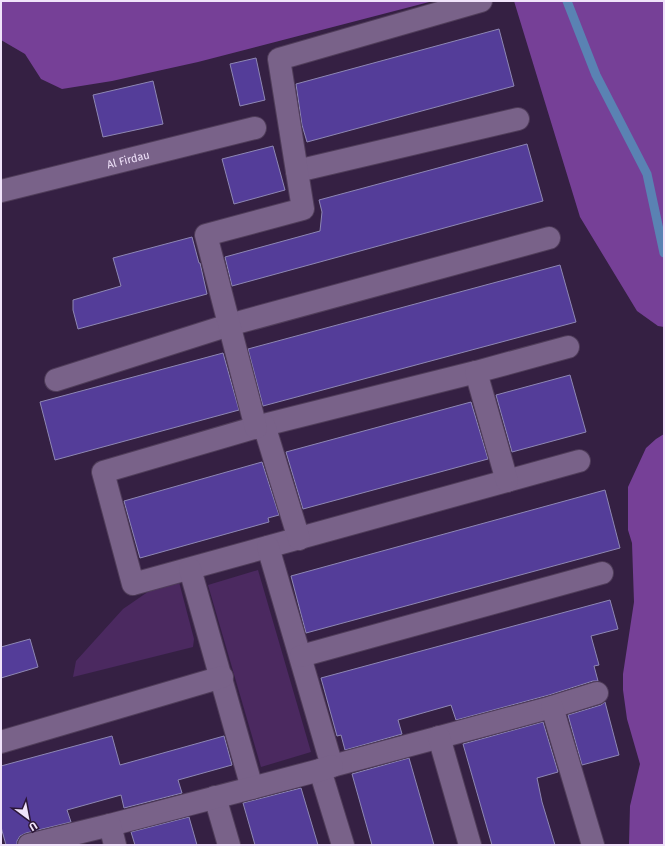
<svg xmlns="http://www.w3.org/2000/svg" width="665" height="846" font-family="'Fira Sans',sans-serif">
  <rect width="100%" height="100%" fill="#352043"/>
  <path fill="#4b2960" d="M258,570L311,752L261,767L208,585Z
    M179,582L194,639L193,647L73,677L76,661L123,609L152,589Z"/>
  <path fill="#764097" d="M1,1H433L198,62L112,81L62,89L41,79L25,54L1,40Z
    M514,1H664V327L658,326L637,311L580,217Z
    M664,434V845H629L630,806L640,764L627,719L623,690V674L634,602L632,543L628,530V487L646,448L656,439Z"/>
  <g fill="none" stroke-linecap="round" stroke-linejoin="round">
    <path stroke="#5a82b3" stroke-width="9" d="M567,1L596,75L647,174L664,253"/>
  </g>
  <path fill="#543d99" stroke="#8e87b4" d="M499,29L514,86L307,142L302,125L296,84Z
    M256,58L265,100L240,106L230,64Z
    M153,81L163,124L103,137L93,95Z
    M527,144L543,201L232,286L225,257L320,231L322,212L319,200Z
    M273,146L285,190L234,204L222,159Z
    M192,237L199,263H200L207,294L78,329L73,310V300L121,286L113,258Z
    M560,265L576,322L263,406L248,349Z
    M223,353L239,410L55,460L40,402Z
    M570,375L586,432L512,452L496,395Z
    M471,402L488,459L303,509L286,452Z
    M262,462L279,515L268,518L269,522L140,558L124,501Z
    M605,490L620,548L306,633L291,576Z
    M610,600L618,629L591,636L599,665L594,666L598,681H593L549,695L456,720L451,705L398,720L402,734L345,750L341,735L337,736L321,678Z
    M30,639L38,667L1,678V647Z
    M605,702L619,755L582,765L568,715L601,705Z
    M543,722L558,772L537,778L542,802L555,845H492L463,744Z
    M112,736L120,765L224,736L232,765L178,780L182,793L124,808L121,795L67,810L71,822L26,833L20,836L17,841V845H6L1,827V766Z
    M409,758L434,845H372L352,774Z
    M301,788L318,845H255L243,803Z
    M189,817L197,845H135L131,832Z"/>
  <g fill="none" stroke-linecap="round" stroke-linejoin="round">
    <defs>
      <g id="minor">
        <path d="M297,171L518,119"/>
        <path id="s1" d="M1,191L255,128"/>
        <path d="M476,372L264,425L103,472L133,584L579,461"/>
        <path d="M56,380L229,325L549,238"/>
        <path d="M264,425L299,539"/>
        <path d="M256,428L206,235L303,209L279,59L481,1"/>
        <path d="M507,481L476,372L568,347"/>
        <path d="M268,547L332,766L552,707L597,693"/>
        <path d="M190,569L252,788"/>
        <path d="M301,656L602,573"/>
        <path d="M552,707L593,845"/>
        <path d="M439,737L470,845"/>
        <path d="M1,742L222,677"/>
        <path d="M320,770L343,845"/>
        <path d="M215,797L229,845"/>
        <path d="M110,825L320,770L332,766"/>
        <path d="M29,845L110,825L115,845"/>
      </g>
    </defs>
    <use href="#minor" stroke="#503d5a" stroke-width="24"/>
    <use href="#minor" stroke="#796289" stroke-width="22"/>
  </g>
  <g text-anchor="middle" stroke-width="3.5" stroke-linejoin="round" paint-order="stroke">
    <g font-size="11" fill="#f0e3fa" stroke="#2b1638">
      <text dy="4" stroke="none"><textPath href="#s1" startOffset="131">Al Firdau</textPath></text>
    </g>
  </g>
  <rect width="665" height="846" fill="none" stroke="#f0e3fa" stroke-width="4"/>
  <g transform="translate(28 818) rotate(148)" stroke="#2b1638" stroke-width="3" paint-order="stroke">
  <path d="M0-3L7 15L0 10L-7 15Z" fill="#f0e3fa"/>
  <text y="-6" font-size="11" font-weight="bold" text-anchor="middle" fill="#f0e3fa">U</text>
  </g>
</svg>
